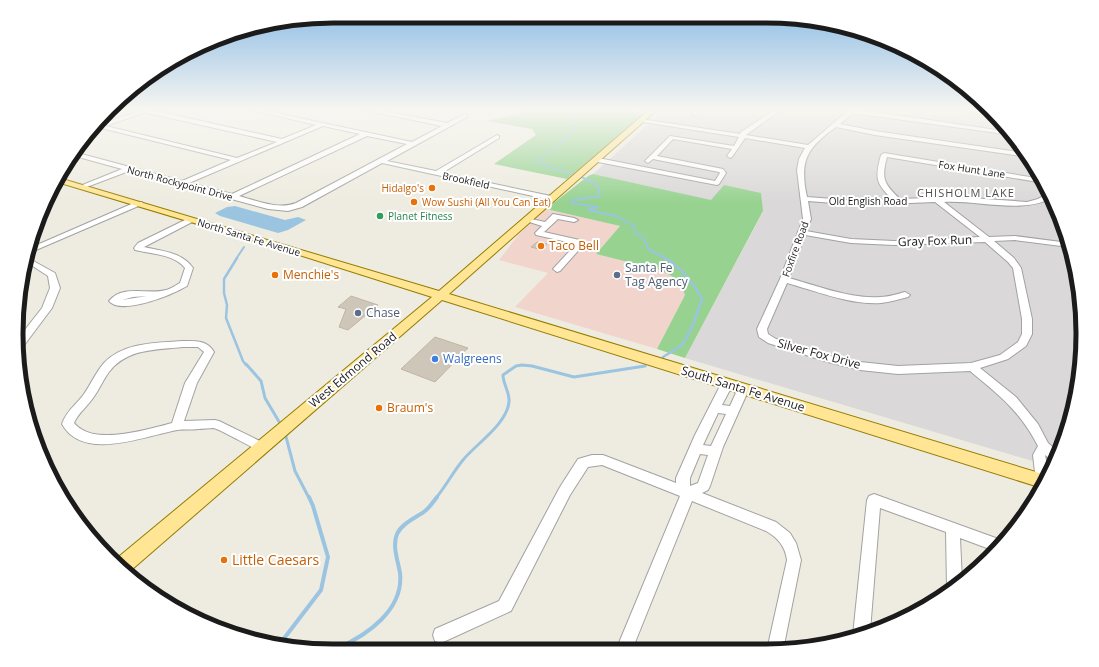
<svg xmlns="http://www.w3.org/2000/svg" width="1099" height="667" font-family="'Open Sans',sans-serif">
  <rect width="100%" height="100%" fill="#eeece0"/>
  <path fill="#dad8d8" d="M665,109H988L1004,124L1040,175L1066,231L1080,292L1082,354L1072,415L1053,467L685,358L763,212L593,174Z"/>
  <path fill="#f1d5cc" d="M546,209L620,226L596,254L660,270L679,280L685,295L657,349L515,307L548,273L499,260L519,234Z"/>
  <path fill="#97d290" d="M525,109H617L644,114L567,179L494,164L536,135L532,129L487,121L519,114Z
    M593,174L711,200L724,185L761,193L763,211L685,358L657,349L685,295L679,280L660,270L596,254L620,226L546,209L588,176Z"/>
  <path fill="#9bc4e1" d="M235,206L285,220L298,217L306,220L288,230L278,233L220,216L215,213L227,207Z"/>
  <g fill="none" stroke-linecap="round" stroke-linejoin="round">
    <path stroke="#9bc4e1" stroke-width="1.5" d="M570,109L574,113L568,122L574,128L562,143L536,161L552,168L580,176"/>
    <path stroke="#9bc4e1" stroke-width="2" d="M577,175L592,182L599,188V196L573,200L571,203L598,207L588,210L616,216L634,226V232L644,238L648,249L667,259
      M236,259L244,247"/>
    <path stroke="#9bc4e1" stroke-width="2.5" d="M237,258L224,279V293L227,305L226,318L243,361L246,365
      M663,357L682,345L693,325L702,299C694,284 680,266 665,258"/>
    <path stroke="#9bc4e1" stroke-width="3" d="M246,364L261,381L265,398L281,425
      M285,433L295,471L309,498
      M436,498C446,486 453,472 463,460C476,444 507,424 509,402C510,393 503,384 503,375L516,366L522,365L532,366L574,377L645,366"/>
    <path stroke="#9bc4e1" stroke-width="4" d="M279,645L321,590L328,557L313,506L309,497
      M338,648C367,635 404,610 400,573C398,561 392,546 397,534C402,523 416,518 425,511C430,507 433,502 437,497"/>
  </g>
  <path fill="#cec6b9" stroke="#c1b5a1" d="M537,242L547,244L542,250L531,247Z
    M351,296L378,305L348,330L339,327L346,309L338,307Z
    M435,337L468,348L435,382L401,369Z"/>
  <g fill="none" stroke-linecap="round" stroke-linejoin="round">
    <defs>
      <path id="minor" d="M145,109H153L152,110L282,139L316,125L246,109H257L412,142L442,126L359,109H372L447,123L465,114L467,115V117L387,161L436,171L497,135L499,136V138L442,173L551,196L555,198L551,200L382,163L302,207L288,211L268,209L129,171L84,188H80V186L122,169L71,155L74,152L182,181L231,160L97,127L101,124ZM146,112L147,113L277,142L237,158L106,126ZM323,126L360,134L232,194L189,183ZM367,136L407,144L296,203C278,210 258,201 239,196Z
        M696,109H701L697,115H693L692,114Z
        M776,109H782L746,135L808,145L850,109H855L1010,132L1012,135L853,113L840,124L875,131L1025,153L1028,157L875,135L836,127C807,148 799,160 807,197L859,201L892,199C875,183 875,177 881,155L884,153L1042,179L1044,183L887,157C881,179 884,184 900,199L956,197L1027,202L1038,199L1049,193L1051,198C1024,214 976,200 944,202L989,237L1015,236L1069,243V247L1015,240L994,241L1014,258L1021,268L1032,319V334L1026,346L1008,359L980,368L1016,397L1038,424L1048,443L1058,452L1055,462L1045,455L1049,476L1043,486L1038,485L1036,481L1033,455L1038,446C1020,411 999,395 970,371L898,374L860,370L828,362L768,343L759,337L757,329L780,279L803,219L797,170L799,159L805,148L745,138L732,157L730,158L727,156L732,149L673,139L657,156L723,169L726,173L719,184L717,185L598,162L595,160L598,158L715,181L720,173L719,172L653,159L648,163L645,161L670,136L734,146L739,137L643,122L640,120L641,119L740,134L741,132ZM808,201L859,205L935,202L980,237L894,241L851,239L806,231L811,219ZM805,235L851,243L894,245L985,242L1008,262L1013,268L1022,319V334L1018,342L1000,355L971,363L898,366L860,362L833,357L776,339L768,334L767,329L787,283C816,291 850,305 881,303C890,302 899,299 908,297L910,295L905,292C897,294 889,297 880,297C850,299 818,286 789,278Z
        M952,109C963,109 988,109 996,116Z
        M136,202H142L143,204L29,253L30,248Z
        M553,214L574,218L578,220L574,222L558,219L544,232L584,241L585,243L560,271L557,272L553,269L576,244L536,235L535,233L542,226L523,220L527,218L545,222Z
        M189,218H192L196,220L144,247C161,251 182,252 193,268L187,286C174,294 122,316 109,301C123,284 148,295 166,290C171,289 176,285 180,283L185,268C174,254 151,254 135,250L134,248L138,243ZM147,296L122,300L133,297Z
        M28,258L55,273L60,288L52,308L22,348L19,349L17,340L42,308L50,288L48,276L28,263Z
        M183,341C196,341 207,340 214,352L197,383L184,421L215,420L219,421L266,444L268,447L266,450L262,452L258,450C247,445 223,431 214,428C209,428 203,429 198,429C191,430 184,429 177,430C145,436 83,462 62,424C66,411 76,405 84,394C91,384 96,372 104,363C124,342 156,343 183,341ZM183,347H198L204,352L185,383L172,423C150,429 102,443 81,429C79,428 76,425 74,423C78,413 87,407 93,398C99,390 103,380 109,372C127,348 157,350 183,347Z
        M727,380L731,381L733,384L722,405L730,406L739,386H747L749,389L723,447L710,486L708,490L702,493L776,522L790,533L796,543L801,560L783,650H767L787,560C785,546 778,538 766,531L692,501L632,650H616L680,496L602,465L588,467L570,495L511,611L441,643L435,641L433,635L435,629L499,601L560,487L578,459L592,455H603L676,483V478L695,435L721,384L723,381ZM718,413L726,414L711,446L703,445ZM700,454L708,455L698,483L690,486V478Z
        M874,494L1004,541L995,551L960,538L962,581L949,591L947,587L946,532L880,508L870,631L854,638L853,635L867,500L869,496Z"/>
      <path id="major" d="M650,109H658L449,294L1049,476L1042,488L442,300L129,572L116,559L432,297L274,247L57,182L59,178L439,291Z"/>
    </defs>
    <use href="#minor" stroke="#a2a2a2" stroke-width="2"/>
    <use href="#major" stroke="#937d00" stroke-width="2"/>
    <use href="#minor" fill="#fff" fill-rule="evenodd"/>
    <use href="#major" fill="#ffe594" fill-rule="evenodd"/>
  </g>
  <linearGradient id="sky" x2="0" y2="1"><stop stop-color="#89bae5"/><stop offset="0.54" stop-color="#f7f6f1"/><stop offset="1" stop-color="#f7f6f1" stop-opacity="0"/></linearGradient>
  <rect width="1099" height="203" fill="url(#sky)"/>
  <g fill="#e8710a" stroke="#fff" stroke-width="1.5">
    <circle cx="432" cy="188" r="4"/>
    <circle cx="414" cy="202" r="4"/>
    <circle cx="541" cy="246" r="4"/>
    <circle cx="275" cy="275" r="4"/>
    <circle cx="379" cy="408" r="4"/>
    <circle cx="224" cy="560" r="4"/>
  </g>
  <circle fill="#2e9e5b" stroke="#fff" stroke-width="1.5" cx="380" cy="216" r="4"/>
  <g fill="#5c6f8a" stroke="#fff" stroke-width="1.5">
    <circle cx="617" cy="275" r="4"/>
    <circle cx="358" cy="313" r="4"/>
  </g>
  <circle fill="#3f7fe0" stroke="#fff" stroke-width="1.5" cx="435" cy="359" r="4"/>
  <g text-anchor="middle" stroke-width="4" stroke-linejoin="round" paint-order="stroke">
    <g font-size="10" fill="#1b1b1b" stroke="#fff">
      <text transform="translate(972 169) rotate(9)" y="4">Fox Hunt Lane</text>
      <text transform="translate(466 180) rotate(12)" y="4">Brookfield</text>
      <text transform="translate(180 183) rotate(15)" y="4">North Rockypoint Drive</text>
      <text x="868" y="205">Old English Road</text>
      <text transform="translate(249 237) rotate(17)" y="4">North Santa Fe Avenue</text>
      <text transform="translate(795 249) rotate(-70)" y="4">Foxfire Road</text>
    </g>
    <g font-size="10" fill="#c56008" stroke="#fff" text-anchor="end">
      <text x="424" y="192">Hidalgo's</text>
      <text x="422" y="206" text-anchor="start">Wow Sushi (All You Can Eat)</text>
    </g>
    <g font-size="10" fill="#27864d" stroke="#fff" text-anchor="start">
      <text x="388" y="220">Planet Fitness</text>
    </g>
    <g font-size="11" letter-spacing="1" fill="#4e4e4e" stroke="#fff">
      <text x="966" y="197">CHISHOLM LAKE</text>
    </g>
    <g font-size="12" fill="#1b1b1b" stroke="#fff">
      <text transform="translate(935 241) rotate(-2)" y="4">Gray Fox Run</text>
      <text transform="translate(819 354) rotate(15)" y="4">Silver Fox Drive</text>
      <text transform="translate(353 370) rotate(-40)" y="4">West Edmond Road</text>
      <text transform="translate(743 389) rotate(17)" y="4">South Santa Fe Avenue</text>
    </g>
    <g font-size="12" fill="#c56008" stroke="#fff" text-anchor="start">
      <text x="549" y="250">Taco Bell</text>
      <text x="283" y="279">Menchie's</text>
      <text x="387" y="412">Braum's</text>
    </g>
    <g font-size="12" fill="#4e5e75" stroke="#fff" text-anchor="start">
      <text x="625" y="272">Santa Fe<tspan x="625" dy="14">Tag Agency</tspan></text>
      <text x="366" y="317">Chase</text>
    </g>
    <g font-size="12" fill="#366cbe" stroke="#fff" text-anchor="start">
      <text x="443" y="363">Walgreens</text>
    </g>
    <g font-size="14" fill="#c56008" stroke="#fff" text-anchor="start">
      <text x="232" y="565">Little Caesars</text>
    </g>
  </g>
  <path d="M0 0H1099V667H0ZM333 23H766A310 310 0 0 1 1076 333V334A310 310 0 0 1 766 644H333A310 310 0 0 1 23 334V333A310 310 0 0 1 333 23Z" fill="#fff" fill-rule="evenodd"/>
  <path fill="none" stroke="#1b1b1b" stroke-width="5" d="M333 23H766A310 310 0 0 1 1076 333V334A310 310 0 0 1 766 644H333A310 310 0 0 1 23 334V333A310 310 0 0 1 333 23Z"/>
</svg>
